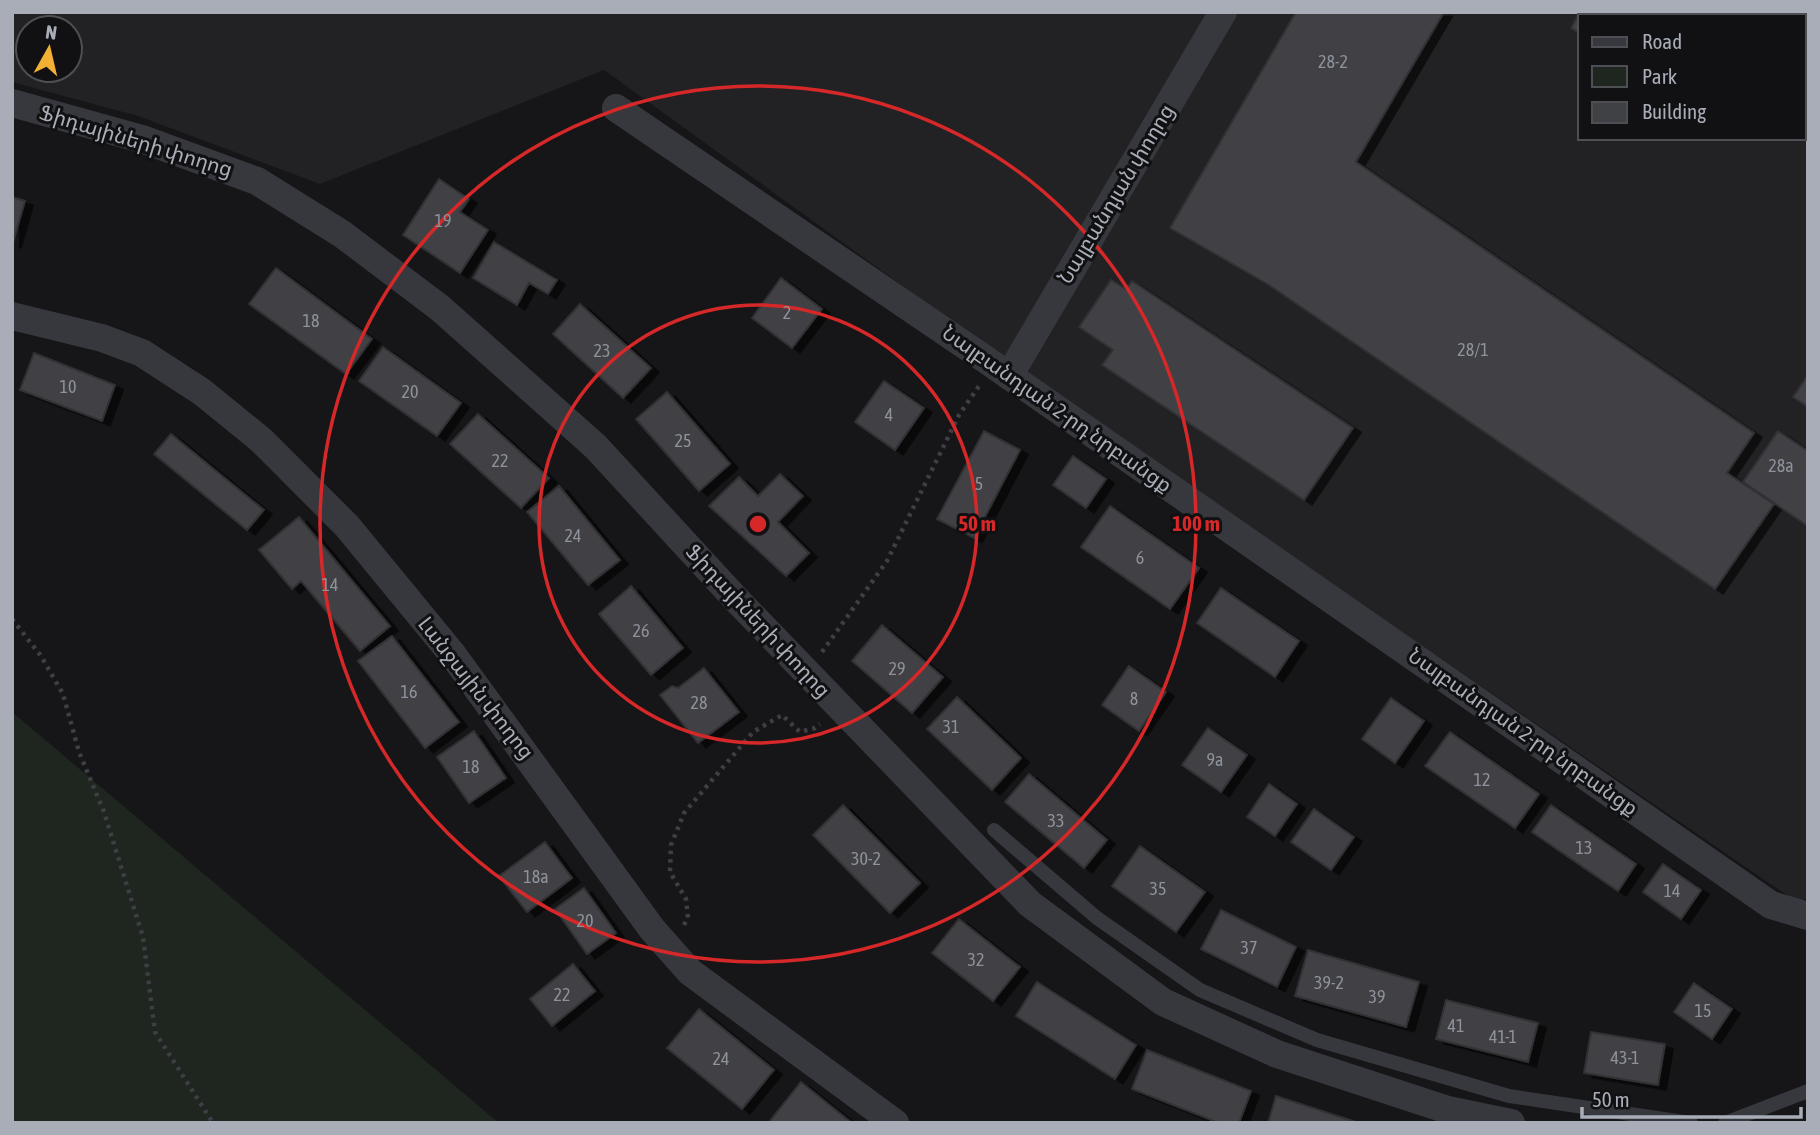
<svg xmlns="http://www.w3.org/2000/svg" width="1820" height="1135" font-family="'Asap Condensed','Noto Sans Armenian',sans-serif">
  <defs>
    <filter id="shadow"><feDropShadow dx="8" dy="4.5" stdDeviation="0" flood-color="#0009"/></filter>
  </defs>
  <rect width="100%" height="100%" fill="#161618"/>
  <path fill="#222225" fill-rule="evenodd" d="M12,12H1808V898L1797,902L1033,380L604,70L320,184L138,116L12,82ZM1580,16H1804V138H1580ZM28,28H70V70H28Z"/>
  <path fill="#1e261f" d="M12,712L499,1123H12Z"/>
  <path fill="#404145" stroke="#303034" stroke-width="2" filter="url(#shadow)" d="M1296,12H1444L1356,162L1754,433L1727,473L1774,504L1715,589L1269,285L1170,228Z
    M1580,12H1767L1773,16H1580V33L1571,28Z
    M439,179L469,199L460,212L488,230L460,273L403,235Z
    M12,197L25,201L13,243H12Z
    M494,242L557,280L548,294L529,283L517,305L473,278Z
    M276,268L372,339L346,374L249,304Z
    M781,278L822,309L792,348L752,318Z
    M1111,280L1126,289L1132,281L1353,428L1304,500L1102,365L1113,350L1079,327Z
    M580,304L651,368L623,398L553,334Z
    M383,347L461,403L437,436L359,381Z
    M34,353L115,385L102,421L20,390Z
    M1808,375V407L1793,397Z
    M884,381L924,408L895,450L855,422Z
    M667,392L730,464L699,491L636,419Z
    M478,414L549,478L521,508L450,444Z
    M984,431L1020,450L974,538L937,519Z
    M1778,431L1808,451V526L1743,482Z
    M171,434L264,510L247,530L154,454Z
    M1073,456L1106,479L1086,508L1053,485Z
    M780,474L803,496L778,522L809,553L786,576L709,506L739,477L758,496Z
    M559,486L620,560L588,585L527,512Z
    M1110,506L1199,568L1170,609L1081,547Z
    M299,517L390,626L360,651L301,581L292,589L259,550Z
    M631,586L683,648L651,675L599,614Z
    M1221,588L1299,641L1275,677L1197,623Z
    M882,625L943,677L912,713L852,661Z
    M392,636L459,722L425,748L358,661Z
    M1129,666L1166,692L1139,731L1102,705Z
    M704,668L739,712L698,743L660,695L672,686L678,688Z
    M957,697L1021,758L992,790L927,729Z
    M1391,698L1424,721L1395,763L1362,739Z
    M1208,728L1247,755L1221,792L1182,765Z
    M474,731L506,778L469,803L437,757Z
    M1450,732L1539,794L1515,828L1425,766Z
    M1029,774L1107,840L1084,868L1005,802Z
    M1269,784L1297,804L1275,836L1247,817Z
    M843,805L920,883L890,913L813,835Z
    M1551,805L1636,864L1618,891L1532,832Z
    M1314,809L1354,837L1331,870L1291,842Z
    M545,842L572,878L527,912L499,876Z
    M1140,846L1205,892L1176,932L1112,886Z
    M1663,864L1701,890L1681,919L1643,892Z
    M584,888L616,933L587,954L555,909Z
    M1221,910L1296,947L1277,987L1201,949Z
    M959,919L1020,967L993,1001L932,953Z
    M1308,950L1419,982L1406,1027L1295,996Z
    M573,964L595,991L552,1026L530,999Z
    M1037,982L1136,1045L1115,1079L1016,1016Z
    M1694,983L1732,1009L1712,1039L1674,1012Z
    M1446,1000L1538,1023L1528,1062L1436,1039Z
    M699,1009L774,1070L742,1109L667,1048Z
    M1591,1032L1665,1044L1658,1085L1584,1073Z
    M1147,1050L1251,1091L1239,1123H1219L1132,1089Z
    M801,1082L852,1123H772L770,1121Z
    M1276,1096L1359,1123H1268Z"/>
  <g fill="none" stroke-linecap="round" stroke-linejoin="round">
    <path stroke="#3d3f44" stroke-width="4.5" stroke-dasharray="3.5 5" stroke-linecap="butt" d="M12,619L41,656L63,694L79,752L104,812L143,937L155,1032L213,1123
      M822,652L887,561L959,415L979,386
      M684,925L688,918L686,899L670,872L671,845L684,813L753,732L782,715L800,732L815,728L820,724"/>
    <path stroke="#37383d" stroke-width="14" d="M994,830L1097,918L1200,990L1317,1040L1509,1096L1691,1123
      M1725,1123L1808,1091"/>
    <path stroke="#37383d" stroke-width="28" d="M12,103L142,139L257,181L342,234L440,308L596,447L734,597L1030,904L1163,1002L1277,1054L1448,1110L1511,1123
      M616,108L985,359L1771,905L1808,916
      M12,316L102,338L142,353L202,392L261,440L347,526L453,655L652,929L690,972L895,1123
      M1009,376L1223,12"/>
  </g>
  <g fill="none" stroke="#d62828" stroke-width="3.5">
    <circle cx="758" cy="524" r="219"/>
    <circle cx="758" cy="524" r="438"/>
  </g>
  <g text-anchor="middle" stroke-width="6" stroke-linejoin="round" paint-order="stroke">
    <g font-size="18" fill="#8e929b">
      <text x="1333" y="68">28-2</text>
      <text x="443" y="227">19</text>
      <text x="787" y="319">2</text>
      <text x="311" y="327">18</text>
      <text x="1473" y="356">28/1</text>
      <text x="602" y="357">23</text>
      <text x="68" y="393">10</text>
      <text x="410" y="398">20</text>
      <text x="889" y="421">4</text>
      <text x="683" y="447">25</text>
      <text x="500" y="467">22</text>
      <text x="1781" y="472">28a</text>
      <text x="979" y="490">5</text>
      <text x="573" y="542">24</text>
      <text x="1140" y="564">6</text>
      <text x="330" y="591">14</text>
      <text x="641" y="637">26</text>
      <text x="897" y="675">29</text>
      <text x="409" y="698">16</text>
      <text x="1134" y="705">8</text>
      <text x="699" y="709">28</text>
      <text x="951" y="733">31</text>
      <text x="1215" y="766">9a</text>
      <text x="471" y="773">18</text>
      <text x="1482" y="786">12</text>
      <text x="1056" y="827">33</text>
      <text x="1584" y="854">13</text>
      <text x="866" y="865">30-2</text>
      <text x="536" y="883">18a</text>
      <text x="1158" y="895">35</text>
      <text x="1672" y="897">14</text>
      <text x="585" y="927">20</text>
      <text x="1249" y="954">37</text>
      <text x="976" y="966">32</text>
      <text x="1329" y="989">39-2</text>
      <text x="562" y="1001">22</text>
      <text x="1377" y="1003">39</text>
      <text x="1703" y="1017">15</text>
      <text x="1456" y="1032">41</text>
      <text x="1503" y="1043">41-1</text>
      <text x="1625" y="1064">43-1</text>
      <text x="721" y="1065">24</text>
    </g>
    <g font-size="21" fill="#a8adb8" stroke="#111113">
      <text transform="translate(136 141) rotate(17)" y="7">Ֆիդայիների փողոց</text>
      <text transform="translate(1116 194) rotate(-59)" y="7">Նալբանդյան փողոց</text>
      <text transform="translate(1057 409) rotate(35)" y="7">Նալբանդյան 2-րդ նրբանցք</text>
      <text transform="translate(758 621) rotate(47)" y="7">Ֆիդայիների փողոց</text>
      <text transform="translate(476 688) rotate(52)" y="7">Լանջային փողոց</text>
      <text transform="translate(1523 732) rotate(35)" y="7">Նալբանդյան 2-րդ նրբանցք</text>
    </g>
  </g>
  <circle cx="758" cy="524" r="10" fill="#d62828" stroke="#111113" stroke-width="3.5"/>
  <g font-size="21" text-anchor="middle" font-weight="bold" fill="#d62828" stroke="#111113" stroke-width="6" stroke-linejoin="round" paint-order="stroke">
    <text x="977" y="531">50 m</text>
    <text x="1196" y="531">100 m</text>
  </g>
  <rect width="1820" height="1135" fill="none" stroke="#a8adb8" stroke-width="28"/>
  <rect x="1578" y="14" width="228" height="126" fill="#111113" stroke="#4d4f55" stroke-width="2"/>
  <rect x="1592" y="37" width="35" height="10" fill="#37383d" stroke="#4d4f55" stroke-width="2"/>
  <text x="1642" y="49" font-size="21" fill="#a8adb8">Road</text>
  <rect x="1592" y="66" width="35" height="21" fill="#1e261f" stroke="#4d4f55" stroke-width="2"/>
  <text x="1642" y="84" font-size="21" fill="#a8adb8">Park</text>
  <rect x="1592" y="102" width="35" height="21" fill="#404145" stroke="#4d4f55" stroke-width="2"/>
  <text x="1642" y="119" font-size="21" fill="#a8adb8">Building</text>
  <g transform="translate(49 49) rotate(8)"><circle r="33" fill="#111113" stroke="#4d4f55" stroke-width="2"/>
  <path d="M0-5L12 26L0 18L-12 26Z" fill="#f2b134"/>
  <text y="-10" font-size="19" font-weight="bold" text-anchor="middle" fill="#a8adb8">N</text>
  </g>
  <path d="M1582 1107v10h219v-10" fill="none" stroke="#a8adb8" stroke-width="3.5"/>
  <text x="1592" y="1107" font-size="21" fill="#a8adb8" stroke="#111113" stroke-width="5" paint-order="stroke">50 m</text>
</svg>
